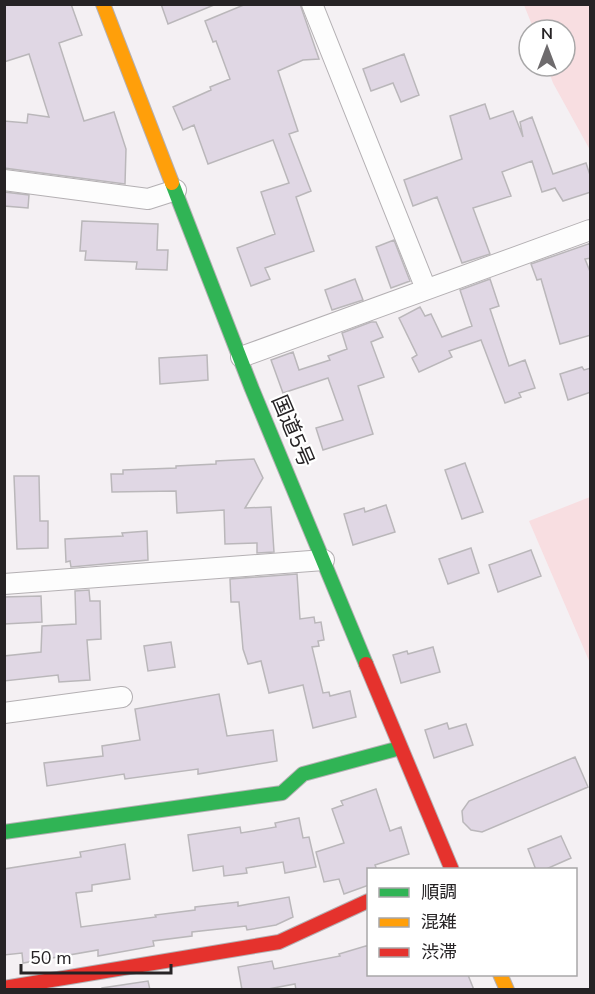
<svg xmlns="http://www.w3.org/2000/svg" width="595" height="994" font-family="'Nunito Sans','Noto Sans JP',sans-serif">
  <rect width="100%" height="100%" fill="#f4f0f3"/>
  <path fill="#f8dee1" d="M524,5H590V150L553,83L547,66H565V30H534Z
    M590,497V663L529,521Z"/>
  <path fill="#e0d7e4" stroke="#bab7ba" stroke-width="1.5" d="M4,4H71L82,35L59,43L84,121L114,112L126,149L125,184L4,168V121L27,123L28,114L49,117L29,54L4,62Z
    M161,4H214V5L168,24Z
    M246,4H300L319,59L303,60L278,71L298,131L289,134L311,191L296,197L314,251L265,268L270,279L251,286L237,248L275,234L261,192L289,183L273,140L208,164L194,125L183,130L173,107L211,90L210,87L230,79L216,41L213,42L205,21Z
    M404,54L419,95L401,102L393,83L371,91L363,69Z
    M485,104L490,119L513,111L523,137L520,122L532,117L553,174L586,163L591,178V192L563,201L555,188L542,192L532,161L502,172L511,196L473,208L490,254L462,263L437,197L413,206L404,180L462,159L450,116Z
    M4,192L29,195L28,208L4,206Z
    M82,221L158,224L157,250H168L167,270L136,269L137,262L85,260L86,251H80Z
    M394,240L410,281L391,288L376,247Z
    M591,243V258L585,259L591,274V335L560,344L541,279L537,280L531,264Z
    M355,279L363,300L332,310L325,290Z
    M490,279L499,306L490,309L509,366L525,360L535,388L519,393L521,397L505,403L481,340L449,351L452,357L419,372L412,358L417,355L399,318L420,307L425,316L431,314L442,337L472,326L460,290Z
    M371,322H376L383,337L371,342L384,377L358,386L373,434L323,450L316,428L343,420L328,378L283,393L271,360L293,352L299,370L330,360L328,356L347,349L342,333Z
    M207,355L208,380L160,384L159,358Z
    M582,367L584,370L591,368V392L568,400L560,374Z
    M254,459L263,478L245,508L271,507L274,552L257,553V543L225,544L224,510L177,513L176,491L112,492L111,474H123V470L176,468V466L216,464V461Z
    M465,463L483,512L462,519L445,470Z
    M14,476H39L40,521H48V548L17,549Z
    M386,505L395,532L353,545L344,514L364,508L365,512Z
    M147,531L148,560L71,567L70,561L66,562L65,539L123,536L122,533Z
    M471,548L479,573L448,584L439,559Z
    M531,550L541,576L498,592L489,565Z
    M297,574L300,619L314,617L315,623L321,622L324,640L318,641L319,646L312,647L323,693L329,692L330,696L350,691L356,717L313,728L303,685L269,693L261,661L248,664L243,649L239,602H231L230,579Z
    M89,590L90,601H100L101,639L87,640L90,680L59,682L58,675L4,681V656L41,652L42,626L76,624L75,591Z
    M41,596L42,622L4,624V597Z
    M171,642L175,667L148,671L144,646Z
    M433,647L440,672L401,683L393,655L407,651L408,654Z
    M219,694L227,736L273,730L277,761L198,774V769L125,779L124,774L47,786L44,763L103,756L102,746L140,740L135,709Z
    M447,723L449,729L466,724L473,745L434,758L425,730Z
    M575,757L588,787L482,832L471,830L463,822L462,811L469,801Z
    M376,789L390,831L401,827L409,854L375,865L377,870H369V885L344,894L339,879L324,882L316,852L344,843L332,809L343,805L341,801Z
    M299,818L303,838L309,837L316,867L285,873L283,862L246,868L247,873L224,876L223,866L193,871L188,835L240,827L241,833L276,827L275,823Z
    M561,836L571,858L544,870H536L528,849Z
    M125,844L130,879L92,885V891L76,893L81,927L156,917L155,915L195,910V907L238,902V906L289,897L293,917L276,925L247,930L246,926L192,932V936L153,941L154,946L98,956V950L23,963L22,953L4,955V869L81,857L80,852Z
    M369,945V975H468L474,990H296L295,984L263,990H242L238,967L272,961L274,969L340,956L339,954Z
    M148,981L150,990H102V988Z"/>
  <g fill="none" stroke-linecap="round" stroke-linejoin="round">
    <defs>
      <path id="street" d="M312,4L426,289
        M4,180L148,199L176,190
        M241,357L590,230
        M4,584L324,560
        M4,713L122,697"/>
      <path id="fast" d="M172,183L252,389L366,664
        M4,832L282,793L303,774L400,748"/>
      <path id="slow" d="M103,4L172,183
        M500,974L507,990"/>
      <path id="jam" d="M366,664L452,870
        M4,988L279,942L368,901"/>
    </defs>
    <use href="#street" stroke="#b4b0b3" stroke-width="22"/>
    <use href="#fast" stroke="#b4b0b3" stroke-width="16"/>
    <use href="#slow" stroke="#b4b0b3" stroke-width="16"/>
    <use href="#jam" stroke="#b4b0b3" stroke-width="16"/>
    <use href="#street" stroke="#fdfdfd" stroke-width="20"/>
    <use href="#fast" stroke="#30b455" stroke-width="14"/>
    <use href="#slow" stroke="#ff9f0a" stroke-width="14"/>
    <use href="#jam" stroke="#e5322d" stroke-width="14"/>
  </g>
  <g text-anchor="middle" stroke-width="4.5" stroke-linejoin="round" paint-order="stroke">
    <g font-size="21" fill="#262325" stroke="#fff">
      <text transform="translate(293 431) rotate(67)" y="7">国道5号</text>
    </g>
  </g>
  <rect width="595" height="994" fill="none" stroke="#262325" stroke-width="12"/>
  <rect x="367" y="868" width="210" height="108" fill="#ffffff" stroke="#a8a7a8" stroke-width="1.5"/>
  <rect x="379" y="888" width="30" height="9" fill="#30b455" stroke="#a8a7a8" stroke-width="1.5"/>
  <text x="421" y="898" font-size="18" fill="#262325">順調</text>
  <rect x="379" y="918" width="30" height="9" fill="#ff9f0a" stroke="#a8a7a8" stroke-width="1.5"/>
  <text x="421" y="928" font-size="18" fill="#262325">混雑</text>
  <rect x="379" y="948" width="30" height="9" fill="#e5322d" stroke="#a8a7a8" stroke-width="1.5"/>
  <text x="421" y="958" font-size="18" fill="#262325">渋滞</text>
  <g transform="translate(547 48)"><circle r="28" fill="#ffffff" stroke="#a8a7a8" stroke-width="1.5"/>
  <path d="M0-4.5L10 22L0 15L-10 22Z" fill="#6e6b6d"/>
  <text y="-9" font-size="16" font-weight="bold" text-anchor="middle" fill="#262325">N</text>
  </g>
  <path d="M21 964v9h150v-9" fill="none" stroke="#262325" stroke-width="3"/>
  <text x="30" y="964" font-size="18" fill="#262325" stroke="#ffffff" stroke-width="4.5" paint-order="stroke">50 m</text>
</svg>
